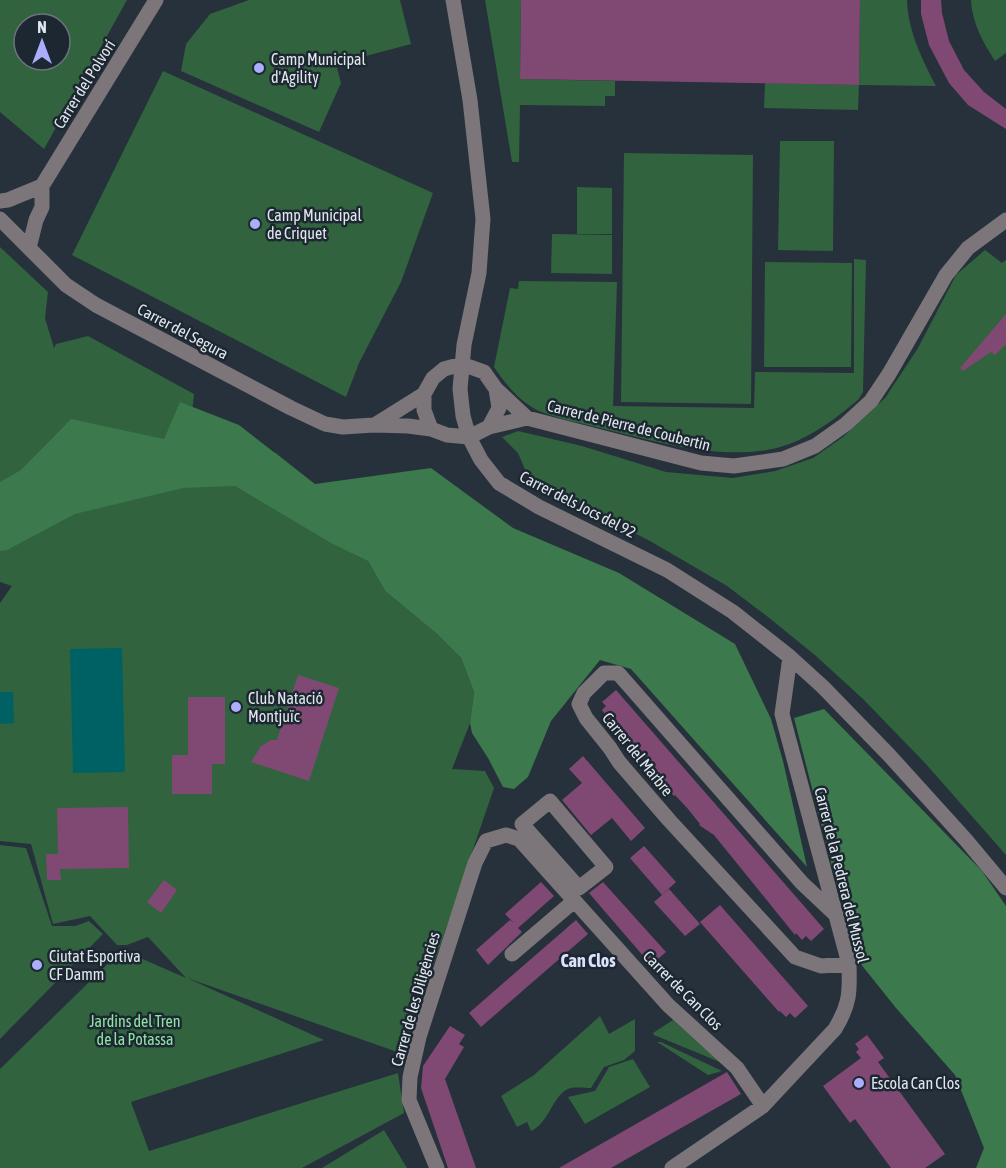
<svg xmlns="http://www.w3.org/2000/svg" width="1006" height="1168" font-family="'Asap Condensed',sans-serif">
  <rect width="100%" height="100%" fill="#26313b"/>
  <path fill="#30633e" fill-rule="evenodd" d="M0,0H127L44,149L0,112ZM24,24H60V60H24Z
    M249,0H400L411,44L336,64L341,83L319,132L181,71L186,44L210,14Z
    M485,0H521L520,79L615,81V96H605V106L520,105L519,162H512Z
    M860,0H907C908,31 922,59 936,86L859,85L858,110L764,108L765,83L859,85Z
    M971,0H1006V53L995,61C983,42 972,23 971,0Z
    M163,71L433,193L401,282L359,363L346,397L72,255Z
    M780,141H834L833,251L778,250Z
    M624,153L753,155L751,404L621,402Z
    M577,187L612,188V234H577Z
    M552,234L612,235V274L551,273Z
    M0,247L48,292L45,318L54,348L56,344L88,336L194,394L188,451L225,438L276,453L303,475L368,561L385,591L437,634L461,658L474,692L470,723L452,769L485,771L494,788L403,1054L187,978L324,1040L131,1102L149,1151L398,1073L404,1113L302,1168H0V1069L122,950L186,978L148,937L127,945H117L90,916L53,924L31,844L0,841V603L12,586L0,582Z
    M985,250L1002,263L1006,260V855L925,763L863,699L816,656L768,617L727,586L650,541L529,479L518,453L502,437L518,431L582,446L666,472L733,478L775,471L813,458L843,437L885,398L918,348L956,275Z
    M854,259L866,260L863,392L858,400C831,422 803,444 767,450C711,459 651,440 596,427C576,422 553,418 535,409C517,399 505,383 494,367L510,288L518,289L519,281L617,282L613,406L754,408L755,372L854,373Z
    M765,262L852,263L851,367H764Z
    M0,845L26,848L52,926H75L89,921L103,934L0,1039Z
    M600,1016L609,1034L635,1019V1051L624,1060L604,1067L591,1088C585,1088 577,1087 571,1088C553,1092 550,1123 531,1131L527,1122L517,1127L501,1096L534,1075Z
    M673,1020L720,1062L654,1035L653,1033Z
    M657,1042H661L722,1071L708,1075Z
    M633,1059L650,1087L585,1124L568,1097L595,1091L609,1067Z
    M384,1130L407,1168H322Z"/>
  <path fill="#3c794c" d="M180,402L239,425L315,484L431,468L513,528L619,573L735,644L771,719L783,761L807,867L631,669L600,660L551,721L528,777L514,789L503,787L488,758L472,733L470,723L474,692L461,658L437,634L385,591L368,561L331,543L235,486L183,488L75,514L7,550L0,551V482L21,470L71,419L164,439Z
    M824,709L982,871L1006,906V1168H976L984,1148L955,1075L896,1008L860,963L836,882L794,718Z"/>
  <path fill="#006165" d="M122,648L125,772L73,773L70,649Z
    M0,692H13L14,723L0,724Z"/>
  <path fill="#804974" d="M521,0H860L859,85L520,79Z
    M921,0H941L942,13L949,41L964,70L984,92L1006,109V129L968,105L949,83L929,45L921,14Z
    M1006,314V344L995,355L991,352L963,371L960,368Z
    M298,675L339,688L309,781L251,762L261,746L271,740H277Z
    M616,690L824,929L811,941L806,936L802,940L796,933L795,935L714,835L699,825L700,824L688,809L675,795L674,796L606,718L607,717L602,710L606,706L602,702Z
    M188,697H225V764H212V794H172V755H188Z
    M583,756L645,828L631,841L612,818L591,835L562,800L582,783L569,769Z
    M128,807L129,868L60,869L61,880H47L46,854H58L57,808Z
    M644,846L676,882L662,895L630,858Z
    M164,880L177,890L161,913L147,902Z
    M541,882L554,896L518,928L522,932L488,965L476,950L510,920L514,923L505,914Z
    M603,882L666,952L651,965L589,893Z
    M669,889L700,924L685,936L654,902Z
    M720,905L808,1006L795,1018L790,1013L786,1017L780,1011L779,1012L700,922Z
    M576,920L588,934L481,1027L469,1013Z
    M450,1026L465,1035L459,1044L464,1047L445,1079L476,1168H448L421,1088L423,1066Z
    M867,1035L884,1058L878,1062L945,1154L925,1168H891L855,1119L850,1123L823,1086L861,1058L856,1052L859,1049L855,1044Z
    M727,1072L741,1094L674,1132L611,1168H559Z"/>
  <g fill="none" stroke-linecap="round" stroke-linejoin="round">
    <path stroke="#7c7579" stroke-width="15" d="M453,0L470,100L483,219L479,273L464,345L460,389L463,416L469,437L481,460L499,483L539,507L667,570L733,612L790,657L823,687L889,755L966,840L1006,888
      M0,201L8,200L42,186
      M0,219L66,285L96,305L291,408L325,424L343,427L374,425L408,426L431,429L447,435L469,437
      M29,248L36,220L42,207V186L156,0
      M462,364L484,372L496,389L527,418
      M424,394V410L431,429
      M376,424L424,394L433,378L444,369L462,364
      M489,427L499,408L496,389
      M469,437L489,427L527,418L701,463L734,466L783,459L815,446L846,424L871,401L889,374L946,275L968,248L1006,220
      M550,801L606,867L579,888L522,824Z
      M837,916L802,883L618,673H604L584,693L579,704L586,718L610,748L619,762L669,820L795,957L821,966L849,964
      M512,954L574,901
      M437,1168L409,1100L410,1077L419,1037L475,863L486,841L506,835L519,839L668,1005L737,1068L763,1106
      M672,1168L763,1106L835,1029C850,1004 850,992 849,964L782,714L790,657"/>
  </g>
  <g fill="#abaffb" stroke="#1d2731" stroke-width="2">
    <circle cx="259" cy="68" r="6"/>
    <circle cx="255" cy="224" r="6"/>
    <circle cx="236" cy="707" r="6"/>
    <circle cx="37" cy="965" r="6"/>
    <circle cx="859" cy="1083" r="6"/>
  </g>
  <g text-anchor="middle" stroke-width="5" stroke-linejoin="round" paint-order="stroke">
    <g font-size="16" fill="#e0e7ed" stroke="#1d2731" text-anchor="start">
      <text x="271" y="65">Camp Municipal<tspan x="271" dy="18">d'Agility</tspan></text>
      <text x="267" y="221">Camp Municipal<tspan x="267" dy="18">de Criquet</tspan></text>
      <text x="248" y="704">Club Natació<tspan x="248" dy="18">Montjuïc</tspan></text>
      <text x="49" y="962">Ciutat Esportiva<tspan x="49" dy="18">CF Damm</tspan></text>
      <text x="871" y="1089">Escola Can Clos</text>
    </g>
    <g font-size="16" fill="#e0e7ed" stroke="#1d2731">
      <text transform="translate(84 84) rotate(-58)" y="6">Carrer del Polvorí</text>
      <text transform="translate(183 331) rotate(28)" y="6">Carrer del Segura</text>
      <text transform="translate(629 425) rotate(14)" y="6">Carrer de Pierre de Coubertin</text>
      <text transform="translate(578 504) rotate(27)" y="6">Carrer dels Jocs del 92</text>
      <text transform="translate(638 754) rotate(51)" y="6">Carrer del Marbre</text>
      <text transform="translate(842 875) rotate(76)" y="6">Carrer de la Pedrera del Mussol</text>
      <text transform="translate(683 990) rotate(45)" y="6">Carrer de Can Clos</text>
      <text transform="translate(415 999) rotate(-74)" y="6">Carrer de les Diligències</text>
    </g>
    <g font-size="16" fill="#8de3a1" stroke="#1d2731">
      <text x="135" y="1027">Jardins del Tren<tspan x="135" dy="18">de la Potassa</tspan></text>
    </g>
    <g font-size="18" font-weight="bold" fill="#dee1fe" stroke="#1d2731">
      <text x="588" y="967">Can Clos</text>
    </g>
  </g>
  <g transform="translate(42 42)"><circle r="28" fill="#1d2731" stroke="#6b747c" stroke-width="1.5"/>
  <path d="M0-4.5L10 22L0 15L-10 22Z" fill="#abaffb"/>
  <text y="-9" font-size="16" font-weight="bold" text-anchor="middle" fill="#e0e7ed">N</text>
  </g>
</svg>
